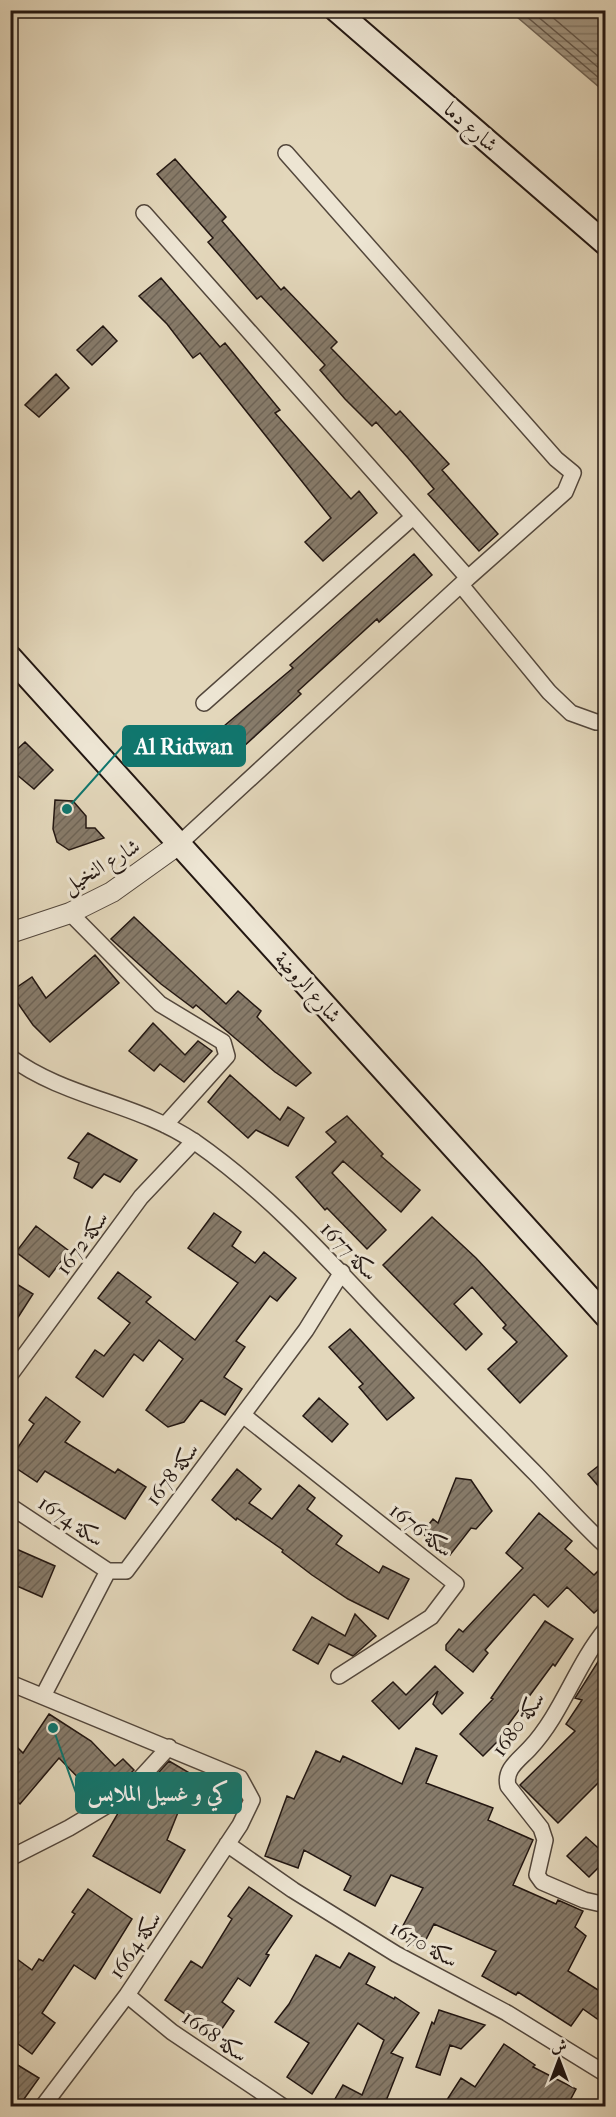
<svg xmlns="http://www.w3.org/2000/svg" width="616" height="2117" font-family="'IM FELL French Canon',Amiri,serif">
  <defs>
    <pattern id="water-rules" width="6" height="5" patternUnits="userSpaceOnUse" patternTransform="scale(1.5)"><rect width="6" height="5" fill="#a29682"/><path d="M0 2.5h6" fill="none" stroke="#847969"/></pattern>
    <pattern id="building-hatch" width="6" height="6" patternUnits="userSpaceOnUse" patternTransform="scale(1.5)"><rect width="6" height="6" fill="#877b6a"/><path d="M-1 1l2-2M0 6l6-6M5 7l2-2" fill="none" stroke="#6e6456"/></pattern>
  </defs>
  <rect width="100%" height="100%" fill="#e3d7bb"/>
  <filter id="stains"><feTurbulence type="fractalNoise" baseFrequency=".00333" numOctaves="4"/><feColorMatrix values="0 0 0 0 .2 0 0 0 0 .09 0 0 0 0 .02 0 0 0 .5 -.17"/></filter>
  <radialGradient id="worn" r=".72"><stop offset=".6" stop-color="#630" stop-opacity="0"/><stop offset="1" stop-color="#630" stop-opacity=".3"/></radialGradient>
  <path fill="url(#water-rules)" stroke="#6f6355" stroke-width="1.5" d="M510,11H605V92Z"/>
  <g fill="none" stroke-linecap="round" stroke-linejoin="round">
    <path stroke="#62564a" stroke-width="1.5" d="M519,10L606,84
      M530,10L606,74
      M544,10L606,63"/>
  </g>
  <path fill="url(#building-hatch)" stroke="#231712" stroke-width="1.5" d="M175,159L226,217L222,221L281,290L284,287L337,342L331,348L396,415L400,411L449,464L442,470L498,534L479,551L428,494L434,489L408,458L376,422L372,426L345,399L320,370L325,365L261,296L257,299L208,242L213,238L157,174Z
    M161,278L220,347L225,343L280,410L275,413L351,499L359,491L377,513L323,561L305,542L331,518L200,353L193,358L167,324L139,296Z
    M103,326L117,341L92,365L77,350Z
    M56,374L69,388L39,417L25,405Z
    M414,554L432,575L379,622L377,619L298,691L301,694L242,748L224,726L293,668L290,665Z
    M25,742L53,770L34,789L10,769V756Z
    M55,800L73,801L86,816V828H95L104,838L69,850L57,842L53,829Z
    M134,917L226,1004L238,991L261,1011L257,1017L311,1073L296,1086L275,1072L196,1005L193,1008L161,984L111,939Z
    M95,955L119,983L50,1042L33,1025L10,992L32,977L46,998Z
    M153,1023L185,1055L198,1041L212,1051L184,1082L160,1064L154,1071L129,1051Z
    M230,1075L280,1120L288,1107L304,1118L288,1146L256,1130L248,1138L208,1102Z
    M347,1116L383,1154L381,1156L420,1190L401,1212L343,1161L332,1173L386,1230L367,1249L327,1208L325,1210L296,1177L336,1142L326,1132Z
    M88,1133L137,1160L120,1182L104,1174L92,1188L74,1178L79,1163L68,1158Z
    M214,1213L241,1232L232,1246L255,1263L264,1252L296,1278L277,1301L270,1296L236,1341L245,1347L224,1377L242,1389L225,1415L201,1400L184,1422L168,1427L146,1410L183,1359L159,1340L143,1361L134,1354L103,1397L76,1377L95,1350L104,1356L130,1323L98,1298L118,1272L151,1297L146,1302L195,1340L238,1283L188,1248Z
    M432,1217L476,1258L567,1356L520,1403L488,1369L517,1342L503,1328L506,1325L472,1287L454,1304L482,1334L466,1350L383,1265Z
    M36,1226L69,1251L49,1277L16,1252Z
    M10,1280L33,1294L10,1330Z
    M350,1329L414,1398L387,1420L359,1387L363,1384L329,1347Z
    M46,1397L80,1422L65,1442L115,1473L118,1469L146,1487L125,1519L45,1471L37,1482L10,1464V1459L34,1424L29,1420Z
    M319,1398L348,1424L332,1442L303,1416Z
    M606,1460V1495L588,1474Z
    M237,1469L261,1489L249,1503L272,1519L299,1485L315,1498L307,1509L342,1536L336,1544L379,1573L383,1566L409,1579L388,1619L348,1599L312,1575L282,1552L283,1550L237,1518L236,1520L212,1500Z
    M456,1478L471,1480L492,1511L476,1529L471,1528L450,1555L422,1533L433,1519L438,1523Z
    M539,1513L572,1541L565,1549L594,1575L606,1563V1602L594,1613L567,1587L548,1607L534,1594L485,1650L488,1653L473,1672L446,1650V1645L459,1629L463,1632L523,1568L506,1553Z
    M14,1548L55,1566L42,1597L10,1583V1555Z
    M355,1614L376,1636L353,1656L329,1644L318,1664L293,1650L312,1617L345,1636Z
    M545,1621L573,1639L555,1666L553,1664L505,1729L508,1731L483,1756L460,1734L493,1699L491,1698Z
    M606,1649V1775L558,1823L520,1785L575,1731L566,1724L582,1700L575,1698Z
    M435,1666L463,1693L442,1714L433,1704L438,1691L399,1729L372,1701L393,1682L406,1695Z
    M49,1714L91,1741L115,1766L123,1759L134,1770L112,1791L99,1799L59,1758L20,1804L10,1795V1755L17,1747L23,1753Z
    M416,1748L437,1756L426,1783L493,1808L488,1820L533,1840L513,1885L556,1904L558,1900L583,1911L575,1927L586,1936L568,1971L606,1995V2025L583,2009L571,2026L518,1992L516,1995L482,1976L496,1951L434,1924L421,1949L397,1937L423,1888L391,1875L375,1906L344,1890L351,1876L304,1850L298,1868L265,1856L287,1796L294,1799L316,1751L340,1762L343,1756L402,1784Z
    M169,1761L193,1775L167,1840L185,1850L160,1893L93,1856L121,1808L133,1801Z
    M586,1837L606,1855V1860L589,1877L567,1856Z
    M249,1887L292,1916L266,1954L269,1955L250,1986L238,1978L222,2002L234,2011L217,2036L165,2000L191,1961L202,1968L232,1919L228,1916Z
    M88,1889L132,1919L95,1979L74,1965L42,2013L55,2023L32,2054L10,2038V1954L32,1970L39,1959L43,1961L75,1914L72,1912Z
    M349,1953L375,1967L366,1984L394,1999L395,1997L419,2013L391,2053L403,2058L384,2106H331L343,2085L362,2095L384,2040L358,2023L312,2094L287,2077L309,2043L275,2022L289,2004L316,1955L340,1968Z
    M439,2010L485,2025L461,2049L450,2045L440,2075L416,2067L432,2022L434,2024Z
    M504,2044L535,2065L533,2067L576,2089L567,2106H443L461,2078L475,2087Z
    M16,2064L39,2078L19,2106H10V2072Z"/>
  <g fill="none" stroke-linecap="round" stroke-linejoin="round">
    <defs>
      <path id="minor" d="M286,153L556,459L573,473L565,492L468,578
        M144,213L468,578L179,844
        M461,585L549,692L571,713L596,722H606
        M204,703L413,517
        M70,913L160,1004L223,1042L227,1056L165,1125
        M10,1057C65,1098 138,1103 195,1142C261,1188 316,1246 371,1305C425,1362 481,1418 536,1474C559,1498 581,1523 606,1546
        M10,1375L141,1197L194,1141
        M243,1415L456,1584L431,1617L339,1676
        M10,1506L108,1571
        M606,1629C576,1665 562,1714 530,1748C519,1760 504,1769 508,1786L541,1828L545,1840L537,1875L542,1882L584,1900L606,1905
        M10,1683L240,1778L252,1800L240,1825L127,1995L43,2106
        M43,1696L108,1571H126L306,1330L342,1272
        M227,1844L293,1890L396,1954L507,2013L606,2074
        M10,1858L69,1828L126,1794L169,1747
        M127,1995L172,2032L282,2106
        M605,2106L606,2105"/>
      <path id="tertiary" d="M10,933L70,913L112,892L179,844"/>
      <path id="secondary" d="M336,10L606,244
        M10,657L606,1316"/>
    </defs>
    <use href="#minor" stroke="#53473c" stroke-width="18"/>
    <use href="#tertiary" stroke="#53473c" stroke-width="22"/>
    <use href="#secondary" stroke="#231712" stroke-width="26"/>
    <use href="#minor" stroke="#ede5d3" stroke-width="15"/>
    <use href="#tertiary" stroke="#ede5d3" stroke-width="20"/>
    <use href="#secondary" stroke="#ede5d3" stroke-width="22"/>
  </g>
  <g text-anchor="middle" stroke-width="6" stroke-linejoin="round" paint-order="stroke">
    <g font-size="21" fill="#231712" stroke="#ede5d3">
      <text transform="translate(471 127) rotate(41)" y="7">شارع دما</text>
      <text transform="translate(101 866) rotate(-31)" y="7">شارع النخيل</text>
      <text transform="translate(308 987) rotate(48)" y="7">شارع الروضة</text>
      <text transform="translate(82 1243) rotate(-54)" y="7">سكة 1672</text>
      <text transform="translate(349 1251) rotate(46)" y="7">سكة 1677</text>
      <text transform="translate(172 1474) rotate(-53)" y="7">سكة 1678</text>
      <text transform="translate(71 1521) rotate(34)" y="7">سكة 1674</text>
      <text transform="translate(421 1530) rotate(38)" y="7">سكة 1676</text>
      <text transform="translate(518 1724) rotate(-54)" y="7">سكة 1680</text>
      <text transform="translate(424 1944) rotate(29)" y="7">سكة 1670</text>
      <text transform="translate(135 1945) rotate(-56)" y="7">سكة 1664</text>
      <text transform="translate(215 2036) rotate(35)" y="7">سكة 1668</text>
    </g>
  </g>
  <path fill="none" stroke="#0f766e" stroke-width="2" d="M67 809L123 746M53 1728L76 1793"/>
  <g fill="#0f766e" stroke="#ede5d3" stroke-width="2">
    <circle cx="67" cy="809" r="6"/>
    <circle cx="53" cy="1728" r="6"/>
  </g>
  <g fill="#0f766e" stroke="#0f766e" stroke-width="2">
    <rect x="123" y="726" width="122" height="40" rx="6"/>
    <rect x="76" y="1773" width="165" height="40" rx="6"/>
  </g>
  <g font-size="22" text-anchor="middle" font-weight="bold" fill="#fff">
    <text x="184" y="754">Al Ridwan</text>
    <text x="158" y="1801">كي و غسيل الملابس</text>
  </g>
  <rect width="616" height="2117" fill="none" stroke="#e3d7bb" stroke-width="36"/>
  <rect x="12" y="12" width="592" height="2093" fill="none" stroke="#231712" stroke-width="3"/>
  <rect x="18" y="18" width="580" height="2081" fill="none" stroke="#231712" stroke-width="1.5"/>
  <g transform="translate(559 2060)" stroke="#ede5d3" stroke-width="4.5" paint-order="stroke">
  <path d="M0-4.5L10 22L0 15L-10 22Z" fill="#231712"/>
  <text y="-9" font-size="16" font-weight="bold" text-anchor="middle" fill="#231712">ش</text>
  </g>
  <rect width="100%" height="100%" filter="url(#stains)"/>
  <rect width="100%" height="100%" fill="url(#worn)"/>
</svg>
